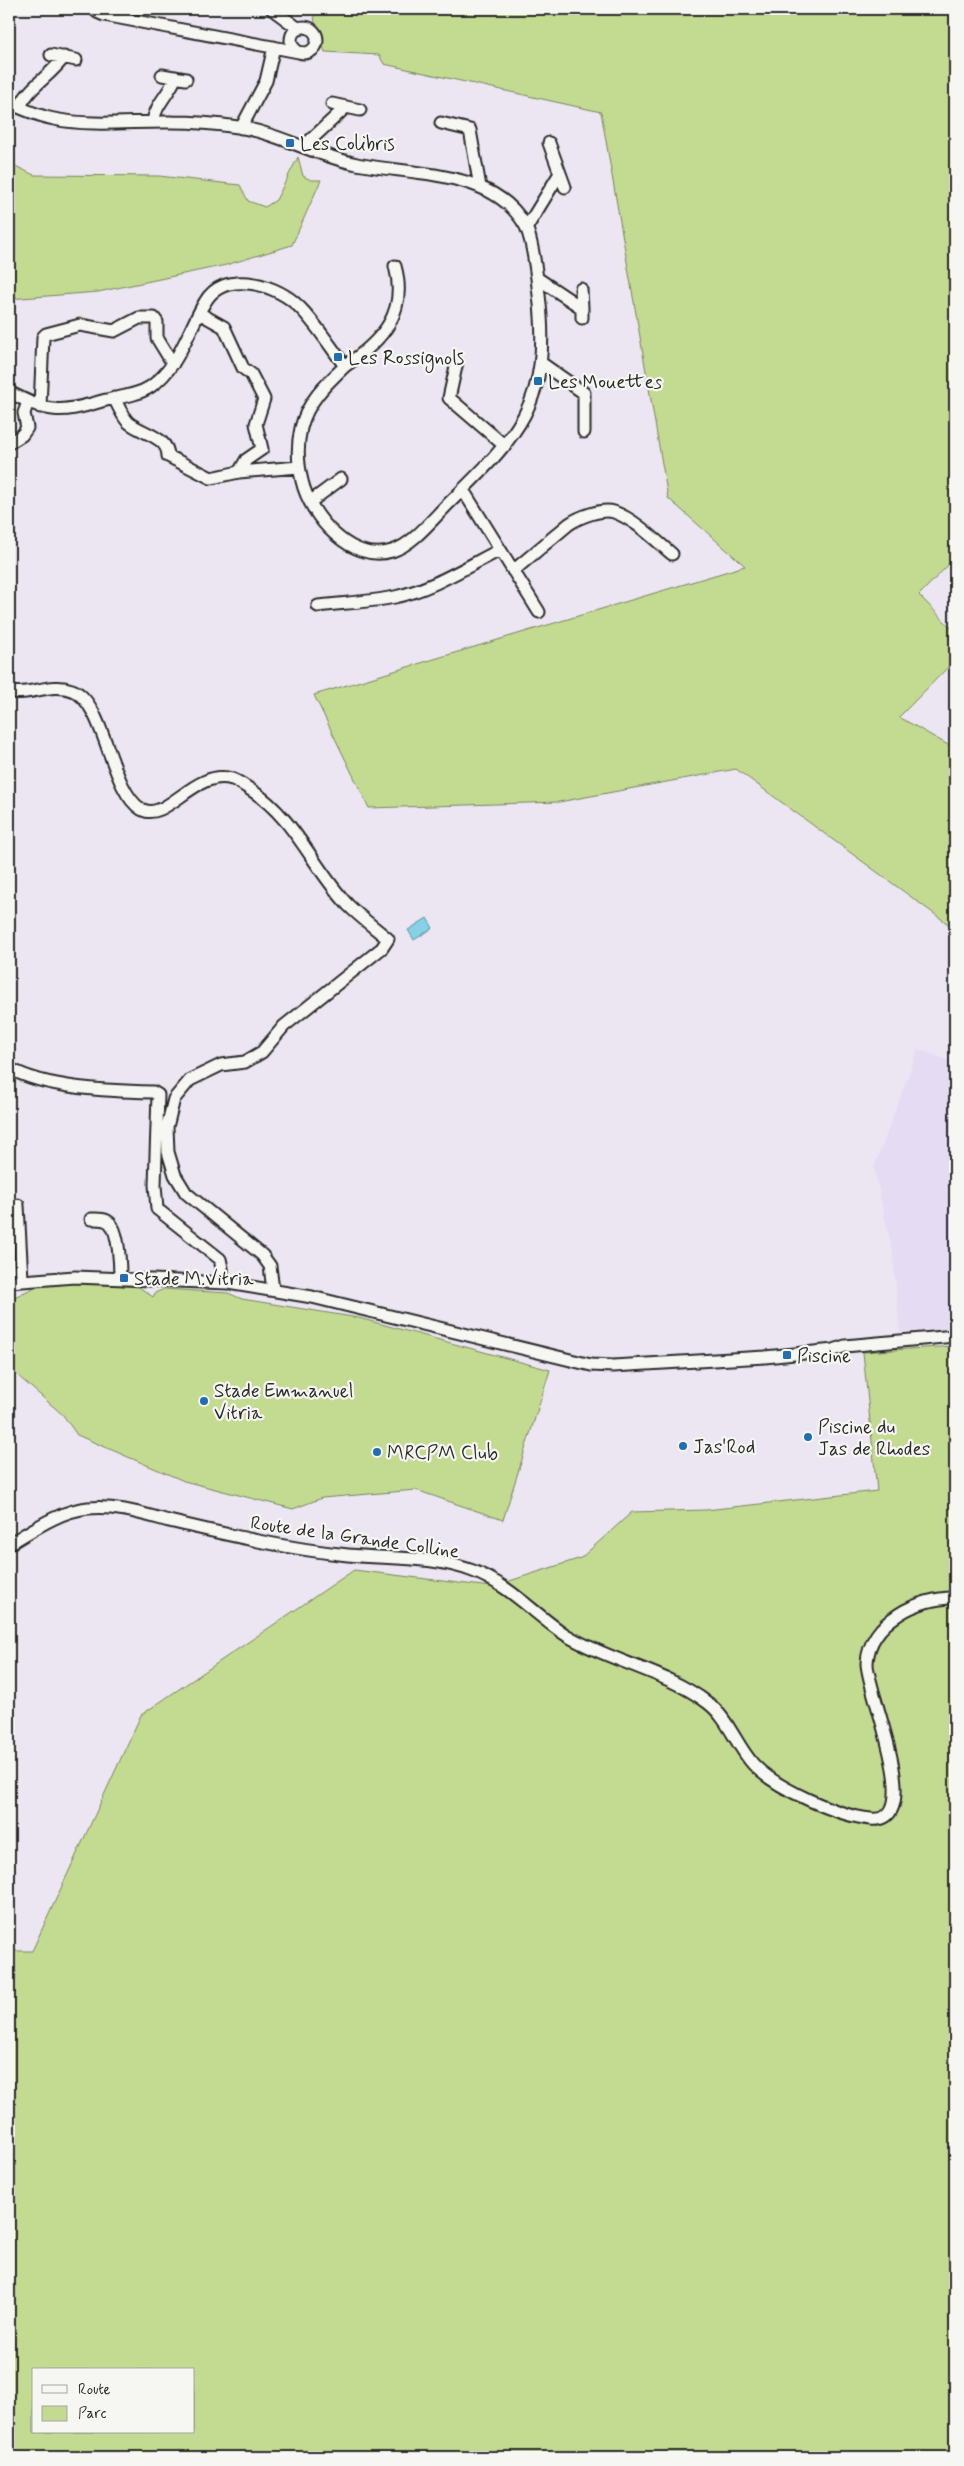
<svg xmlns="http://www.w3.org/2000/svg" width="964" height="2466" font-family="Mynerve,sans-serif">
  <rect width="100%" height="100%" fill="#ece6f2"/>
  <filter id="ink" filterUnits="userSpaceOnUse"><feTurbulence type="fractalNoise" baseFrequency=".02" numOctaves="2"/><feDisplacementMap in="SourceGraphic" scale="10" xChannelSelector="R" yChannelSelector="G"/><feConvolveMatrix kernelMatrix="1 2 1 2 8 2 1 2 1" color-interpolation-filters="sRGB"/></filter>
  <g filter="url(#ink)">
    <path fill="#e5dbf2" d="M918,1049L955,1063V1329L900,1332L893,1254L874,1168Z"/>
    <path fill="#c3db91" stroke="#77835e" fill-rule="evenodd" d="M313,9H955V558L919,595L955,632V660L899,717L955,749V929L736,769L559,802L369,808L314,695L745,566L668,498L601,112L384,64L379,55L325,52L315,23Z
      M298,157L303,176L311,180H321L292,245L226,265L98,292L9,299V163L34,175L159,176L240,185L248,201L265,207L276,200Z
      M104,1282L111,1285L139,1287L153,1297L155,1293L164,1289L228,1293L242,1299L359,1318L550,1370L503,1520L416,1490L322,1498L293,1509L184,1481L77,1435L63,1415L9,1368V1302L10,1299L42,1284Z
      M955,1346V2457H9V1951H32L141,1715L354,1570L491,1587L581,1558L632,1512L706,1510L877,1491L863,1352ZM34,2370H194V2432H34Z"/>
    <path fill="#85d1e5" stroke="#618f9b" d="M427,918L433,928L414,940L408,930Z"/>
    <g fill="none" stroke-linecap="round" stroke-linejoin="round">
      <defs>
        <path id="minor" d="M95,9L97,12L104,15L304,53
          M272,9L299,29
          M291 40a13 13 0 1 1 26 0a13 13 0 1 1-26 0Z
          M51,55L76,60
          M162,75L186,79
          M9,103C23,109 38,116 54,119C93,127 133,121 173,122C194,122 217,124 238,127C278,133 317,156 357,164C411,175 493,169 525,225C533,239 537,278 539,295C552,403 519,435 446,506C431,521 412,545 392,551C351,564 310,516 302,481C298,465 297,445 301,428C307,402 326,384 345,366C331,348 312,317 295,303C272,283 223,270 205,302C188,330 179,368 150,387C136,396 118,397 102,401C59,414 49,413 9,392
          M332,104L346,107
          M20,107C28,87 51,76 64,57
          M153,122C155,105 169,94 176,77
          M441,123L470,130L480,187
          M241,128L266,81L274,47
          M549,143L565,187
          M303,147L346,107L360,110
          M527,227L560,173
          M537,278L582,308V318
          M581,289L582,308
          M199,313L224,327L243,368L251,374L264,399L256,424L262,449L246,460L239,472
          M457,362L449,398L505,446
          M541,363L584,393V432
          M345,366C382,341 408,313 395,266
          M114,398C118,405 122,416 128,422C140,433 168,436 168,456L211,478L239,472L299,467
          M40,407L43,337L46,334L80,325L114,331L139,318H154L157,322V338L173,364
          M9,443L22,435L27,428L24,413L28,402
          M463,490L539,612
          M310,502L341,479
          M513,571L569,524C579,517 602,508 614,512C636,520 655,540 672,554
          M318,606C343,603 370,602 395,597C432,589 466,567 500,550
          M9,692C30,696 51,682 72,690C105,702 110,790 141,809C166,824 194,768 232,779C238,781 245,786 251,790C295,818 313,868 348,905C360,917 375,928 388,939L382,948L284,1026L262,1052L245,1062L221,1065L190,1080L174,1099L167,1127L168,1152L175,1175L186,1193L262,1255L270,1266L273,1290
          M9,1068C46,1089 110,1091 153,1092L158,1095L155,1185L157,1209L220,1259L222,1268L223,1282
          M18,1205L22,1279
          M91,1219C97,1219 105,1218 110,1223C119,1233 120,1265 120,1278
          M9,1282L75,1277L228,1283L312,1297L591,1365L613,1366L765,1357L834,1350L845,1346L955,1336
          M9,1544C33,1530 59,1511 88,1508C115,1505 143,1514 169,1521C228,1535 288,1549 348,1555C390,1559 433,1556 473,1571C510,1585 534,1614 566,1635C611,1662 666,1671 708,1703C728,1718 736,1745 753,1764C775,1788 838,1816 871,1819C928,1825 866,1689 867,1663C869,1621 920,1597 955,1598"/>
      </defs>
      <use href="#minor" stroke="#2b2b2b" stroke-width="15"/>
      <use href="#minor" stroke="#f6f6f2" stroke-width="11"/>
    </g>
  </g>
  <g fill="#1f6fb2" stroke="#f6f6f2" stroke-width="2">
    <rect x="285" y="138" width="10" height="10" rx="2.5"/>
    <rect x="333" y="352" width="10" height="10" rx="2.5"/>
    <rect x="533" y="376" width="10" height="10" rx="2.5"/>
    <rect x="119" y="1273" width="10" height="10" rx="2.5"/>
    <rect x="782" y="1350" width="10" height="10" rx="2.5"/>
    <circle cx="204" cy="1401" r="5"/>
    <circle cx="808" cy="1437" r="5"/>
    <circle cx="683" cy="1446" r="5"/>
    <circle cx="377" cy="1452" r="5"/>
  </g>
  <g text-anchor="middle" stroke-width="4.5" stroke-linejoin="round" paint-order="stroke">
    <g font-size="19" fill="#2b2b2b" stroke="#f6f6f2" text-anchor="start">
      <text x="300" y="150">Les Colibris</text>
      <text x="348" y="364">Les Rossignols</text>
      <text x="548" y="388">Les Mouettes</text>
      <text x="134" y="1285">Stade M.Vitria</text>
      <text x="797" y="1362">Piscine</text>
      <text x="214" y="1397">Stade Emmanuel<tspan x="214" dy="22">Vitria</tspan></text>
      <text x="818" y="1433">Piscine du<tspan x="818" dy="22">Jas de Rhodes</tspan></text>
      <text x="693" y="1453">Jas'Rod</text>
      <text x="387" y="1459">MRCPM Club</text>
    </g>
    <g font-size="19" fill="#2b2b2b" stroke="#f6f6f2">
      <text transform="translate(355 1536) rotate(8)" y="7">Route de la Grande Colline</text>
    </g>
  </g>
  <rect width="964" height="2466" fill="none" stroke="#f6f6f2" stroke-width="30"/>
  <rect x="15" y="15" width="934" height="2436" fill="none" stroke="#2b2b2b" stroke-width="2" filter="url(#ink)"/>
  <rect x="32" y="2368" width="162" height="65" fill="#f6f6f2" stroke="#a5a5a2"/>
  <rect x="42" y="2385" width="25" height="8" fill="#f6f6f2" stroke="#a5a5a2"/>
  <text x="78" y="2394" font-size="15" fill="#2b2b2b">Route</text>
  <rect x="42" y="2406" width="25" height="15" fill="#c3db91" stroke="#a5a5a2"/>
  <text x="78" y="2418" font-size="15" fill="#2b2b2b">Parc</text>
</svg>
